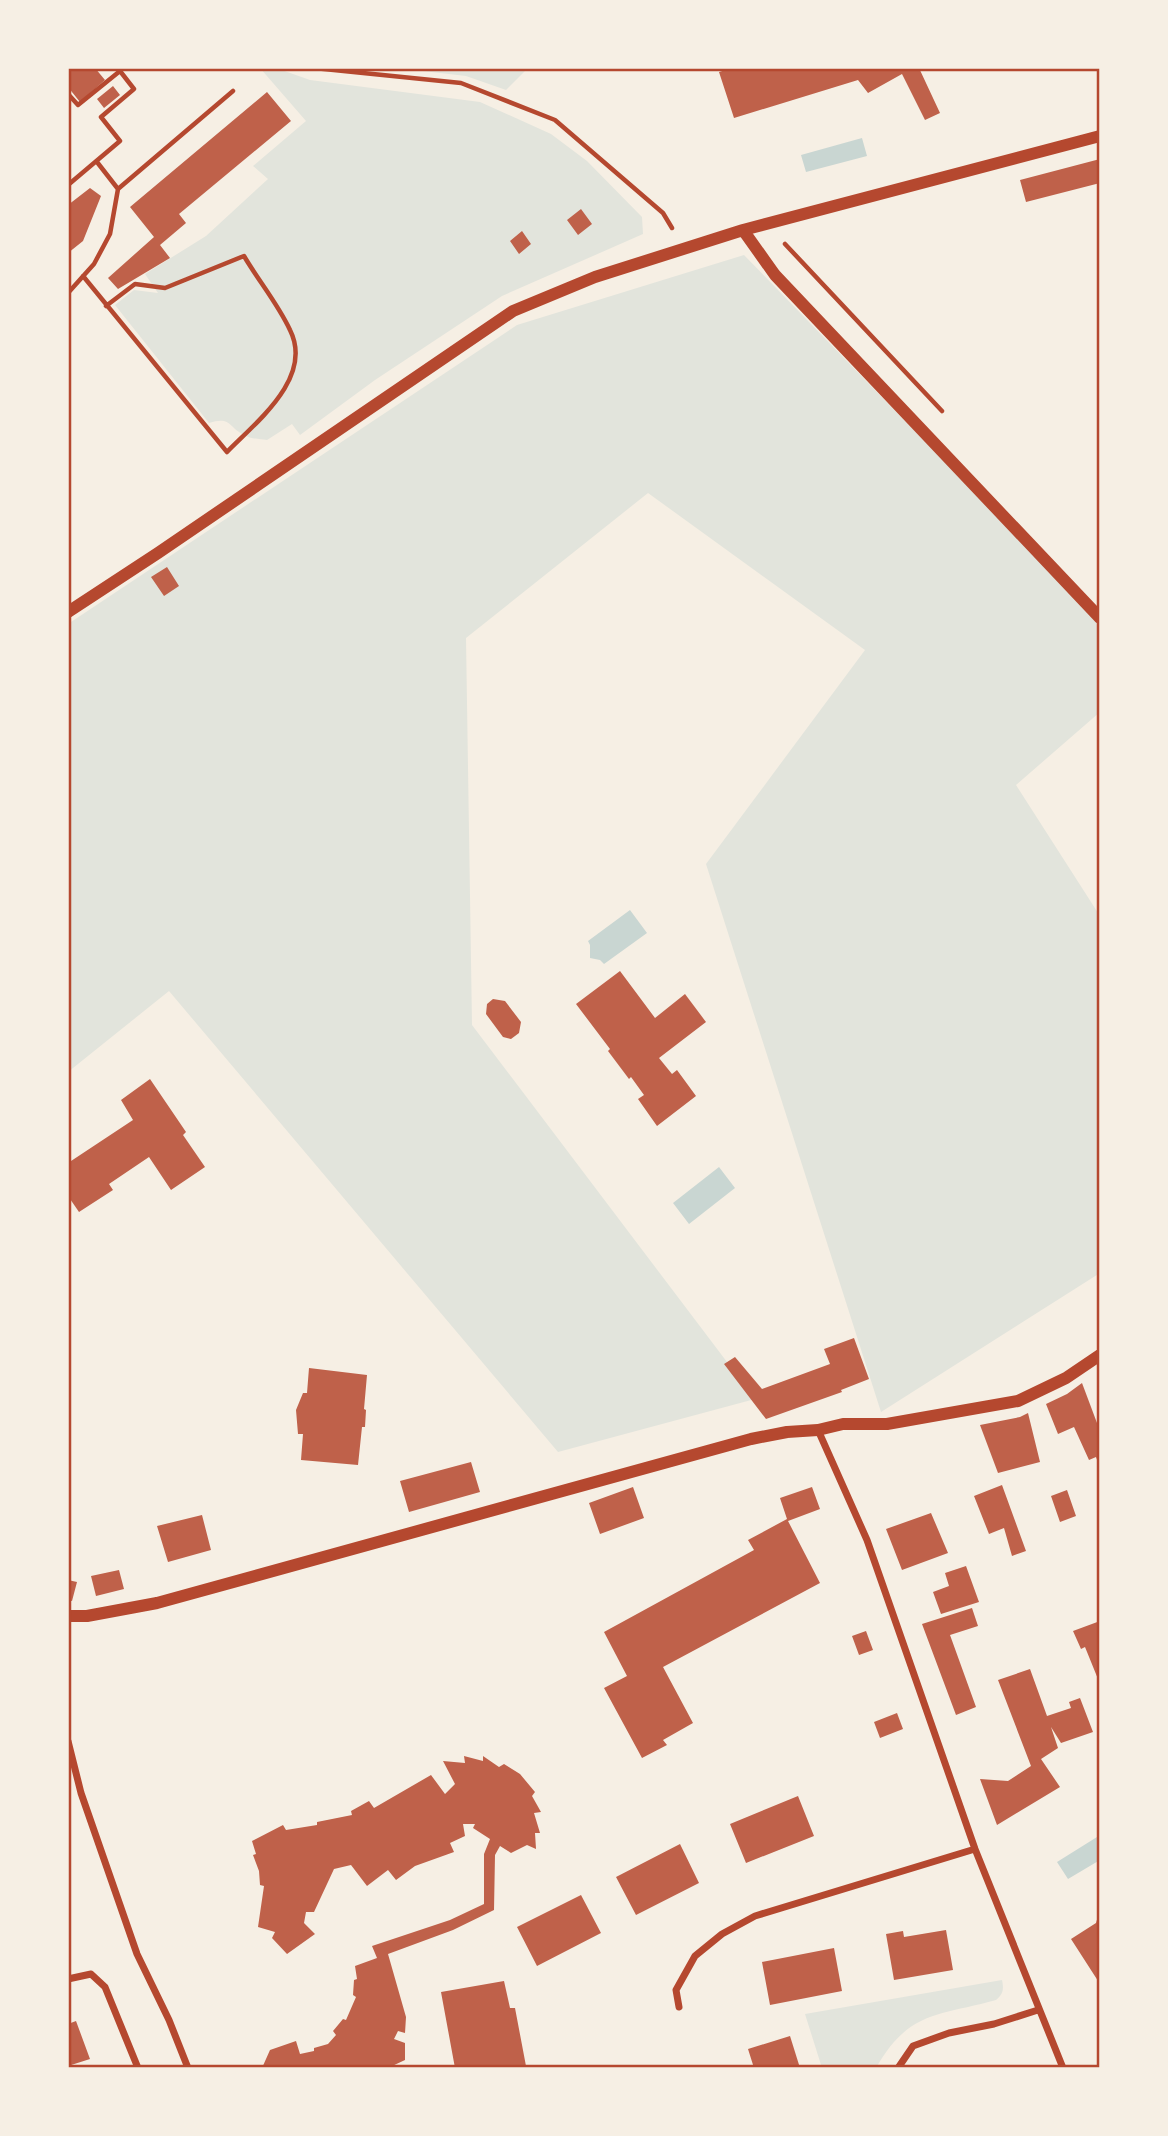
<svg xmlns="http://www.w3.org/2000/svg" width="1168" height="2136" font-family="Spectral,serif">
  <rect width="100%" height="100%" fill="#f6efe4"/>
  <path fill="#e2e4dc" d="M260,68H276L310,80L480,102L551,134L587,161L642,217L643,234L502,296L375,380L300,435L292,424L267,440C260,439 251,439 244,435C228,427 231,416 209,423L115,305L134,290L158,293L145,274L206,236L268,179L253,166L306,121Z
    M397,68H528L506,90L466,76Z
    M744,255L1100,622V712L1016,785L1100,916V1273L881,1412L706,864L865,650L648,493L466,638L472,1025L755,1399L558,1452L169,991L68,1072V624L517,325Z
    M1002,1980C1004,1990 1003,1994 996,2000C939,2016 909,2010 876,2068H822L805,2014Z"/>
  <path fill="#c9d6d2" d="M862,138L867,156L806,172L801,155Z
    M630,910L647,933L604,964L600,960L590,958V945L588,941Z
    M719,1167L735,1188L689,1224L673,1203Z
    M1097,1837L1100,1841V1860L1068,1879L1057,1862Z"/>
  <path fill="#bf614a" d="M68,68H95L105,80L80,102L68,87Z
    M732,68H919L940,113L925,120L902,74L868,93L858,80L734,118L719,72Z
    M113,86L120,95L104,108L97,99Z
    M267,92L291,121L179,214L186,223L160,245L170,258L118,289L108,278L154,237L130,207Z
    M1100,159V183L1026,202L1020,180Z
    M90,188L101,196L83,241L68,253V205Z
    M581,209L592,224L578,235L567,220Z
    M522,231L531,244L519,254L510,241Z
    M167,567L179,586L164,596L151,577Z
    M620,971L655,1018L685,994L706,1022L659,1058L672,1074L677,1070L696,1096L657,1126L638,1099L644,1095L631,1077L629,1079L608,1051L610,1049L576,1004Z
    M493,999L505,1001L521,1022L519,1033L511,1039L503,1037L486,1014L487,1004Z
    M150,1079L186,1132L183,1135L205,1167L171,1190L149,1157L109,1184L113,1190L79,1212L68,1196V1163L133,1120L121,1100Z
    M854,1338L869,1379L841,1390L842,1392L766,1419L724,1364L735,1357L762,1389L830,1364L824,1349Z
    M309,1368L367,1375L364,1409L366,1410L365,1427H362L358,1465L301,1460L303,1434H298L296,1410L303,1393H307Z
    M1082,1383L1100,1431V1468L1096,1457L1089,1460L1074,1427L1058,1434L1046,1404L1067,1394Z
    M1028,1413L1040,1462L998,1473L980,1425L1020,1417Z
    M471,1462L480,1492L409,1512L400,1481Z
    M1002,1485L1026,1551L1012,1556L1004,1528L989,1534L974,1496Z
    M633,1487L644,1518L600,1534L589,1503Z
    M812,1487L820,1509L788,1521L820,1583L663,1667L693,1723L663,1740L667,1745L642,1758L604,1688L627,1676L604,1632L754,1550L748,1540L787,1519L780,1498Z
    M1067,1490L1076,1516L1060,1522L1051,1496Z
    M931,1513L948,1553L902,1570L886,1529Z
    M202,1515L211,1550L168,1562L157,1526Z
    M966,1566L979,1602L941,1614L933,1592L949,1586L945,1573Z
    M119,1570L124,1589L96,1596L91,1576Z
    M68,1580L77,1582L72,1601L68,1600Z
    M972,1608L978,1626L950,1635L976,1707L956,1715L922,1624Z
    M1100,1621V1684L1085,1647L1081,1649L1073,1631Z
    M866,1631L873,1650L859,1655L852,1636Z
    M1030,1669L1047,1716L1071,1708L1069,1702L1080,1698L1093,1732L1061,1743L1051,1727L1058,1748L1041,1759L1060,1787L997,1825L980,1779L1008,1781L1031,1766L998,1680Z
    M897,1713L903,1729L880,1738L874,1722Z
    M464,1756L483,1761V1756L499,1767L504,1764L520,1774L535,1792L532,1796L541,1812L534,1813L540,1833H535L536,1849L527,1845L511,1853L500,1846L495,1855L494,1910L453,1930L388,1954L406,2017L405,2033L398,2031L394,2039L405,2043V2060L390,2067L388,2065L384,2068H262L270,2050L296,2041L300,2054L314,2051V2048L328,2044L336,2035L333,2031L343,2019L346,2020L356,1997L353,1995L354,1980L357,1979L355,1966L377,1958L372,1946L450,1920L484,1904V1854L490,1839L473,1828L475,1824H463L465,1836L450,1843L454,1852L415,1866L396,1880L388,1870L367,1886L351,1865L334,1869L314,1912H306L304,1923L315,1934L287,1954L272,1938L275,1932L258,1927L264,1886L260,1885L259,1871L253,1855L256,1854L252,1841L283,1825L286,1830L317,1825V1822L352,1815L351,1811L369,1801L374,1808L431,1775L445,1794L455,1784L443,1761L465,1763Z
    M798,1796L814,1836L746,1863L730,1824Z
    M680,1844L699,1883L636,1915L616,1877Z
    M581,1895L601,1933L537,1966L517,1927Z
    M1099,1913H1100V1984L1071,1939L1096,1923Z
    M946,1930L953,1970L894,1980L886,1934L903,1931L904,1937Z
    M834,1948L842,1991L770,2005L762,1962Z
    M504,1981L510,2008H515L526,2066L455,2068L441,1992Z
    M76,2021L90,2059L68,2066V2024Z
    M790,2036L800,2068H754L748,2049Z"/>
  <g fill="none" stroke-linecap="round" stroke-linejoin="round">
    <path stroke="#b5482f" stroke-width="4.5" d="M314,68L461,83L555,120L663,213L672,228
      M68,94L78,105L120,71L134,89L101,117L120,141L68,185
      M97,162L118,189
      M785,244L942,411
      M83,276L227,452C256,422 314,378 290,330C278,304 258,280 244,256L165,288L135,284L106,306
      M68,293L94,264L110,234L118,189L233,91"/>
    <path stroke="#b5482f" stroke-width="7" d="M818,1430L867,1540L975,1849L1063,2068
      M68,1741L81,1793L137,1954L169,2020L188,2068
      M68,1979L91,1974L105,1987L138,2068
      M679,2007L676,1990L695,1956L722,1934L755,1916L975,1849
      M898,2068L913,2046L949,2033L994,2024L1038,2010"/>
    <path stroke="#b5482f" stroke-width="12" d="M743,230L775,275L1100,618
      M68,612L158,553L513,311L595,277L743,230L1100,136
      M68,1616H87L157,1603L751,1439L787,1432L818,1430L843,1424H887L1018,1401L1066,1378L1100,1355"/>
  </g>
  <rect width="1168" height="2136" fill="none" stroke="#f6efe4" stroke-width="140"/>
  <rect x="70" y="70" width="1028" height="1996" fill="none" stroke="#b5482f" stroke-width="2.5"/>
</svg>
